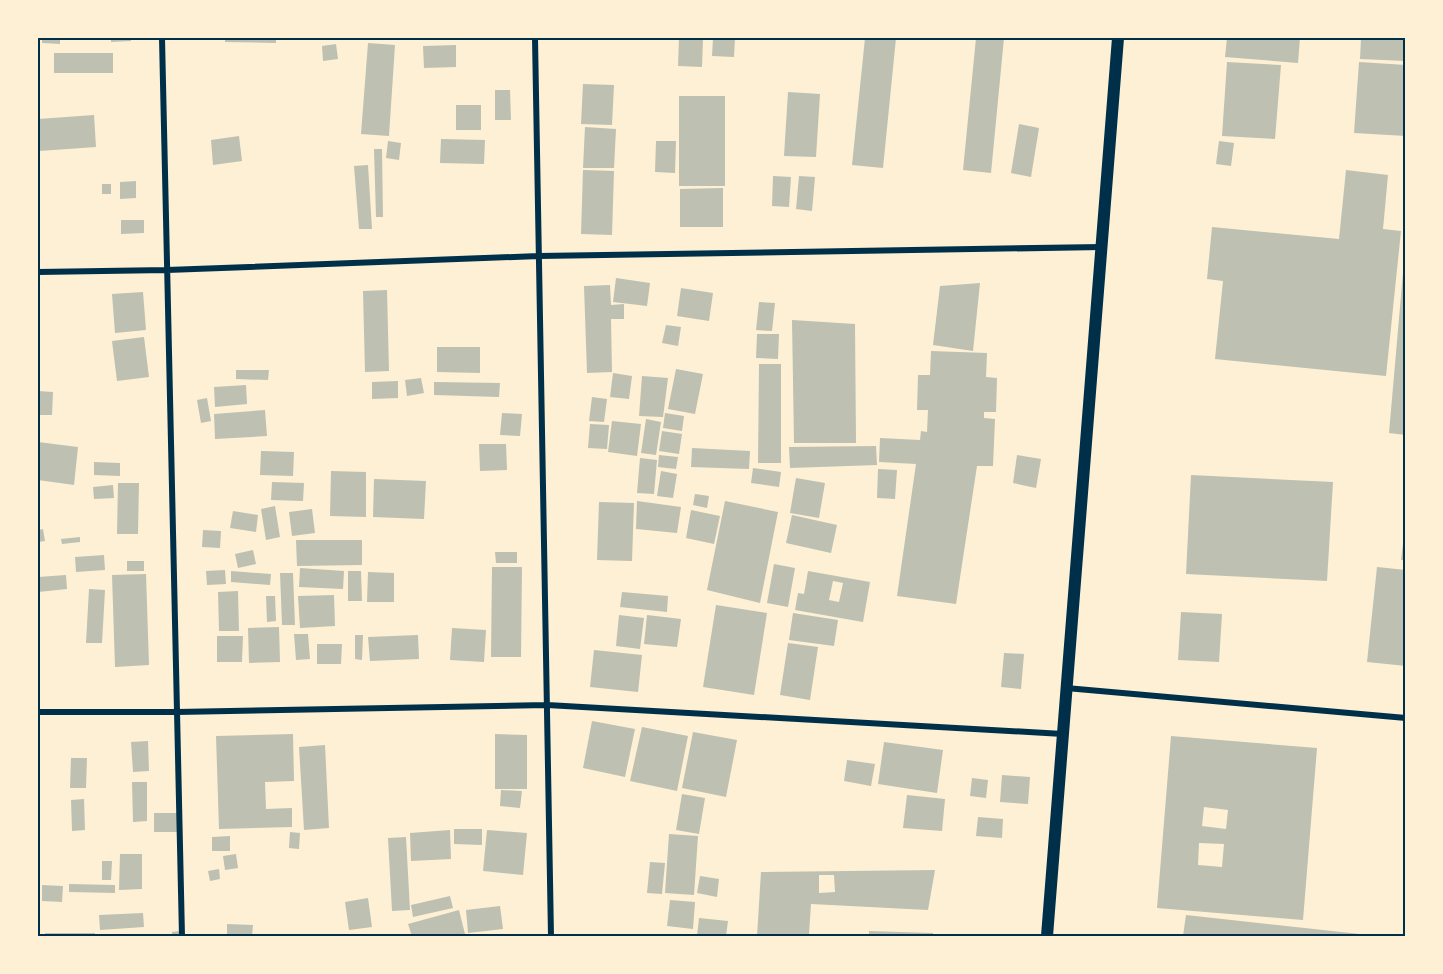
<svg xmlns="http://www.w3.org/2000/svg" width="1443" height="974" font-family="'DM Sans',sans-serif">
  <rect width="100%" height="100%" fill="#fdf0d5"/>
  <path fill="#bec0b2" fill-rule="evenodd" d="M42,38H60V44L42,43Z
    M111,38H131V41L111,42Z
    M225,38H276V43L225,42Z
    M679,38L703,39L702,67L678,66Z
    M713,38H735L734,57L712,56Z
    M865,38H896L883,168L852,165Z
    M976,38H1004L991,173L963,170Z
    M1227,38H1300L1298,63L1225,57Z
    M1361,38H1406V61L1360,59Z
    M368,43L395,45L389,136L361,134Z
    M336,44L338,59L323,61L322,46Z
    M456,45V67L424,68L423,46Z
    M54,53H113V73H54Z
    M1227,62L1281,65L1275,139L1222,136Z
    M1359,62L1406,65V136L1354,133Z
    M583,84L614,85L612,125L581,124Z
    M495,90H510L511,120H495Z
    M788,92L820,94L816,157L784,156Z
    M679,96H725V186H679Z
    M456,105H481V130H456Z
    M94,115L96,147L39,151L38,119Z
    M1019,124L1039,128L1031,177L1011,173Z
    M585,127L616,129L614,168H583Z
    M239,136L242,161L213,165L211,140Z
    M441,139L485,140L484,164L440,163Z
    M388,141L401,143L399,160L386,158Z
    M656,141H676L675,173L655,172Z
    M1219,141L1234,143L1231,166L1216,164Z
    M374,149H382L383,217H376Z
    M368,165L372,229H359L354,166Z
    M583,170L614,171L612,235L581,234Z
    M1346,170L1388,175L1383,229L1401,231L1386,376L1215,359L1223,281L1207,279L1212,227L1339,239Z
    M773,176L791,177L789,207L772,206Z
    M799,176L815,177L812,211L796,209Z
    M136,181V198L120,199V182Z
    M102,184H111V194H102Z
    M723,188V227H680V189Z
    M121,220H144V233L121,234Z
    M1404,261H1406V435L1389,433Z
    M616,278L650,283L647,306L613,302Z
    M980,283L973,351L933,345L940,286Z
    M610,285L611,305L624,304V319H611L612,372L587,373L584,286Z
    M681,288L713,293L709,321L677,316Z
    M387,290L389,371L365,372L363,291Z
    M143,292L146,330L115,333L112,294Z
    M759,302L775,303L772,331L756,330Z
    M792,320L855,324L856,443H794Z
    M666,325L681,327L678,346L662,343Z
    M757,334H779L778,359L756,358Z
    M144,337L149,377L117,381L112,341Z
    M437,347H480V373L437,372Z
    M931,351L987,353L986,377L997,378L996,412H984V418L995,419L993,466H977L956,604L897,596L916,464L879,462L880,438L920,440L921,431L927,432L928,410H917L918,375H930Z
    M759,364H781V463H758Z
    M676,369L703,374L695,414L668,409Z
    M236,370H269L268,380L236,379Z
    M613,373L632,376L629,399L610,397Z
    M642,376L668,378L663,417L639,416Z
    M421,378L424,393L407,396L405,380Z
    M398,381V398L372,399V382Z
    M434,382L500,383L499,397L434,395Z
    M246,385L247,404L215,407L214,387Z
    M38,391L53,392L52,415H38Z
    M592,397L607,399L604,422L589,421Z
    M207,398L211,421L201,423L197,400Z
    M265,410L267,436L215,439L214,414Z
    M502,413L522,414L520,436L500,435Z
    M665,413L684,416L682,431L663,428Z
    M646,419L661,422L656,455L641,453Z
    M612,421L641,424L637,456L608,452Z
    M590,424L609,425L607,449L588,448Z
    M662,431L682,434L679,454L659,451Z
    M38,442L78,447L74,485L38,480Z
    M479,444H506L507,470L480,471Z
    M876,446L877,465L790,468L789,447Z
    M692,448L750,451L749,469L691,467Z
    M261,451L294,452L293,476L260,475Z
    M659,455L678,457L676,469L658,467Z
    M1017,455L1041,459L1036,488L1013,483Z
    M640,458L657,460L654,494L637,493Z
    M94,462L120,463V476L94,475Z
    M753,468L781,472L779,487L751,483Z
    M878,469L897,470L895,499L877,498Z
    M331,471L366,472V517L330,516Z
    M661,471L677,474L673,498L657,496Z
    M1191,475L1333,482L1327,581L1186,574Z
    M796,478L825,483L819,518L790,513Z
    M374,479L426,481L424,519L373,517Z
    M272,482L304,483L303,501L271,500Z
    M118,483H139L138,534H117Z
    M113,485L114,498L94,499L93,487Z
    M695,494L709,496L707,508L693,505Z
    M637,501L681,507L677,533L636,529Z
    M725,501L778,512L760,603L707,590Z
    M599,502L634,503L632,561L597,560Z
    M275,506L280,537L266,540L261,509Z
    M312,509L315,533L292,536L289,512Z
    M691,510L720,516L714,544L686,538Z
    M233,511L258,515L256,532L230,528Z
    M792,515L837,525L831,553L786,543Z
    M43,529L45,541L38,542V530Z
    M203,530L221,531L220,548L202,547Z
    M1404,535H1406V560H1401Z
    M80,537V542L62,544L61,539Z
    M296,540H362V565L297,566Z
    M253,550L256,564L238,568L235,554Z
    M495,552H517V563H496Z
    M104,555L105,570L76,572L75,557Z
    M127,561H144V571H127Z
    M774,564L795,568L788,607L767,603Z
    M492,567H522L521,657H491Z
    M1377,567L1406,570V666L1367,662Z
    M300,568L344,571L343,589L299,587Z
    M225,570L226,584L207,585L206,571Z
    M231,571L271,574L270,585L231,582Z
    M348,571H361L362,601H348Z
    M808,571L870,582L863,622L795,610L798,593L804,594ZM833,581L843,583L839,602L829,600Z
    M368,572L394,573V602H367Z
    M280,573H293L295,625H282Z
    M146,574L149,665L115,667L112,575Z
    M66,575L67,589L38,592V577Z
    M89,589L105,590L102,643H86Z
    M238,591L239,631H219L218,592Z
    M622,592L668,596L667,612L620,607Z
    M334,595L335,626L300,628L298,596Z
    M266,596H275L276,621L267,622Z
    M716,605L767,613L754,695L703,687Z
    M1181,612L1222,614L1219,662L1178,660Z
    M793,613L838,620L834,646L789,640Z
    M619,615L644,618L640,649L616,646Z
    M647,615L681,619L677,647L644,644Z
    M279,627L280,662L249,663L248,628Z
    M452,628L486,630L484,662L450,660Z
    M294,634H308L310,659L296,660Z
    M355,635H363L362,660L355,659Z
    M418,635L419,659L370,661L368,637Z
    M217,636H243L242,662H217Z
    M788,643L818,647L810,700L780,695Z
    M317,644H342L341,664H317Z
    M594,650L642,655L638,692L590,687Z
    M1004,653L1024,654L1021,689L1001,687Z
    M592,721L635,729L625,777L583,768Z
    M642,727L688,736L677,791L630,781Z
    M693,732L737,740L726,797L682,788Z
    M293,734L294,781L265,782L266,809L292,808V827L219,829L216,736Z
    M495,734L527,735V789H495Z
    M1171,736L1317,748L1303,920L1157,908ZM1204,807L1228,810L1226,829L1202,826ZM1199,843L1224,844L1222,867L1198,865Z
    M148,741L149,771L133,772L131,742Z
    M884,742L943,750L937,793L878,784Z
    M325,745L329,828L304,830L299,747Z
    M71,758H87L86,788H70Z
    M847,760L875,764L871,786L844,781Z
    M1002,775L1030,777L1028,804L1000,802Z
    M972,778L988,780L986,798L970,796Z
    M132,782H147V821L133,822Z
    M501,790L522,791L520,808L500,806Z
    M682,794L705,798L699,834L676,830Z
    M907,795L945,799L942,831L903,828Z
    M84,799L85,830L72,831L71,800Z
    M154,813H177V832H154Z
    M978,817L1003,819L1002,838L976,836Z
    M454,829H482V845L454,844Z
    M450,830L451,859L411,861L410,833Z
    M487,830L527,833L523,875L483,871Z
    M290,832L300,833L299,849L289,848Z
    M669,834L698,836L694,895L665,893Z
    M230,836V851H212V837Z
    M406,837L410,910L392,911L388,838Z
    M120,854H142V889L119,890Z
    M236,854L238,868L225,870L223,856Z
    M102,861H112L111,880H102Z
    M650,862L665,863L662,894L647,893Z
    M219,869L220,879L210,881L208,871Z
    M935,870L928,910L811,904L809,934L830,935V936H757L761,872ZM819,875H834L835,892L819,893Z
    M700,876L719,879L717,897L697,893Z
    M69,884L115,885V893L69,892Z
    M42,885L63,886L62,902L42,901Z
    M450,896L453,908L413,917L411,905Z
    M368,898L372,927L349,930L345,902Z
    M670,900L695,902L693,929L667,926Z
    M500,906L503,929L468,933L466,910Z
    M459,910L465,934L455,936H412L408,924Z
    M143,913L144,927L100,930L99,915Z
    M1186,915L1369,935V936H1183Z
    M699,918L728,921L726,936H697Z
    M227,924L253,925L252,936H227Z
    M179,931V936H172V932Z
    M869,931L933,933V936H869Z
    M45,933H95V936H45Z"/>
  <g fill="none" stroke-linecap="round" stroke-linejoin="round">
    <path stroke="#003049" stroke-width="6" d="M162,38L182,936
      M535,38L551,936
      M38,272L167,270L539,256L1102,247
      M1066,688L1406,718
      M38,712H177L547,705L1063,734"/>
    <path stroke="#003049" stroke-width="12" d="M1047,936L1118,38"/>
  </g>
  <rect width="1443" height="974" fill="none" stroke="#fdf0d5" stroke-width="78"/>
  <rect x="39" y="39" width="1365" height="896" fill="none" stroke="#003049" stroke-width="2"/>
</svg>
